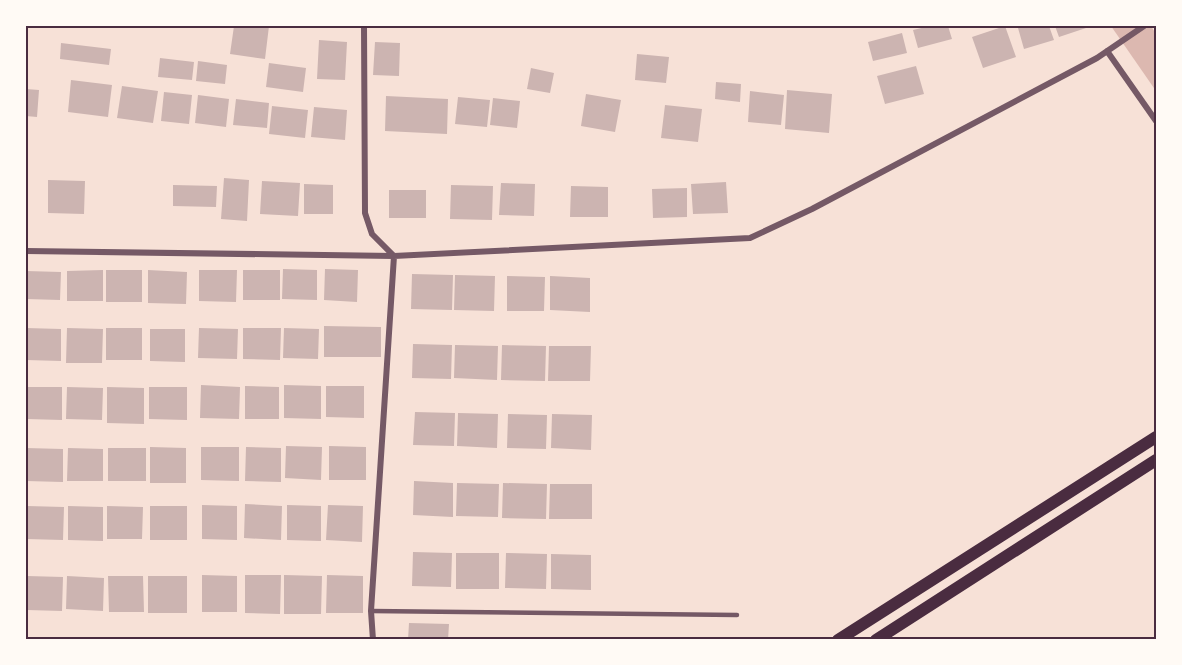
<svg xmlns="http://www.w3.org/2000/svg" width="1182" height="665" font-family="Georgia,serif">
  <rect width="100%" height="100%" fill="#f7e1d7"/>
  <path fill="#dcb8b0" d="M1111,26H1151L1156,34V91Z"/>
  <path fill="#ccb4b1" d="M234,26H269L265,59L230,54Z
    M930,26H948L952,39L918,48L913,30Z
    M1005,26L1016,57L983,68L972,37Z
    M1026,26H1049L1054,40L1024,49L1018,28Z
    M1055,26H1089V27L1059,37Z
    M902,33L907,53L873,61L868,42Z
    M319,40L347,42L345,80L317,79Z
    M375,42L400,43L399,76L373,75Z
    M61,43L111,49L109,65L60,59Z
    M637,54L669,57L666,83L635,80Z
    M160,58L194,62L192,80L158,77Z
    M198,61L227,65L225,84L196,81Z
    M269,63L306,68L303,92L266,87Z
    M916,66L924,94L885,104L877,76Z
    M531,68L554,73L550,93L527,89Z
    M71,80L112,85L108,117L68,112Z
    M716,82L741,84L740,102L715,99Z
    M122,86L158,91L153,123L117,118Z
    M26,89L39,90L37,117L26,116Z
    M787,90L832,94L829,133L785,129Z
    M750,91L784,95L781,125L748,122Z
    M164,92L192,95L189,124L161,121Z
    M586,94L621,100L615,132L581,126Z
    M198,95L229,99L226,127L195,123Z
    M386,96L448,99L447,134L385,131Z
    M458,97L490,100L487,127L455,124Z
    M493,98L520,101L517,128L490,125Z
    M236,99L269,103L267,128L233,125Z
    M665,105L702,109L698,142L661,138Z
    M272,106L308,110L305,138L269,134Z
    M314,107L347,110L345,140L311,137Z
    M224,178L249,180L247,221L221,219Z
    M48,180L85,181L84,214L48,213Z
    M262,181L300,183L298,216L260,214Z
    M726,182L728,213L693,214L691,184Z
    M501,183L535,184L534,216L499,215Z
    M304,184L333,185V214H304Z
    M173,185L217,186L216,207L173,206Z
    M451,185L493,186L492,220L450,219Z
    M571,186L608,187V217H570Z
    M687,188V217L653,218L652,189Z
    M389,190H426V218H389Z
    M283,269L317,270V300L282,299Z
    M325,269L358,270L357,302L324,300Z
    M103,270V301H67V271Z
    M106,270H142V302H106Z
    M148,270L187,272L186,304L148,303Z
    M199,270H237L236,302L199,301Z
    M243,270H280V300H243Z
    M26,271L61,272L60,300L26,299Z
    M412,274L453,275L452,310L411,309Z
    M455,275L495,276L494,311L454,310Z
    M507,276L545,277L544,311H507Z
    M550,276L590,278V312L550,310Z
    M324,326L381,327V357H324Z
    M26,328L61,329V361L26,360Z
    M67,328L103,329L102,363H66Z
    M106,328H142V360H106Z
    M199,328L238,329L237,359L198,358Z
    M243,328H281L280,360L243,359Z
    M284,328L319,329L318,359L283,358Z
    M150,329H185V362L150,361Z
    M413,344L452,345L451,379L412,378Z
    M455,345L498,346L497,380L454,378Z
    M502,345L546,346L545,381L501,380Z
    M549,346H591L590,381H548Z
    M201,385L240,387L239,419L200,418Z
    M284,385L321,386V419L284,418Z
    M245,386L279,387V419H245Z
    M326,386H364V418L326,417Z
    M27,387H62V420L27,419Z
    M67,387L103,388L102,420L66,419Z
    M107,387L144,388V424L107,423Z
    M149,387H187V420L149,419Z
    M415,412L455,413L454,446L413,445Z
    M458,413L498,414L497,448L457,446Z
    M508,414L547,415L546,449L507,448Z
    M552,414L592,415L591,450L551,448Z
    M286,446L322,447L321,480L285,478Z
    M329,446L366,447V480H329Z
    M150,447L186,448V483H150Z
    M201,447H239V481L201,480Z
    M246,447L281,448V482L245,481Z
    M26,448L63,449V482L26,481Z
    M68,448L103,449V481H67Z
    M108,448H146V481H108Z
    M414,481L453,483V517L413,515Z
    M457,483L499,484L498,517L456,516Z
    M503,483L547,484L546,519L502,518Z
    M550,484H592V519H549Z
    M245,504L282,506L281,540L244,538Z
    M202,505L237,506V540L202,539Z
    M287,505L321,506V541L287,540Z
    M328,505L363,506L362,542L326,540Z
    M27,506L64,507L63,540L26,539Z
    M68,506L103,507V541L68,540Z
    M107,506L143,507L142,539H107Z
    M150,506H187V540H150Z
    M413,552L452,553L451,587L412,586Z
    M456,553H499V589H456Z
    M506,553L547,554L546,589L505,588Z
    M551,554L591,555V590L551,589Z
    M202,575L237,576V612H202Z
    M245,575H281L280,614L245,613Z
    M284,575L322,576L321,614H284Z
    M327,575L363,576V613H326Z
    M27,576L63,577L62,611L27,610Z
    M67,576L104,578L103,611L66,609Z
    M108,576H143L144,612H109Z
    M148,576H187V613H148Z
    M409,623L449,624L448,640H408Z"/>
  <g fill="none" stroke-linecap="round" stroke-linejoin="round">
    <path stroke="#755966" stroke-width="4.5" d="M371,611L737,615"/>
    <path stroke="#755966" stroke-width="6" d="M364,26L365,213L372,234L394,256L371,611L373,640
      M1107,51L1156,121
      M26,251L394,256L750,238L812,209L1097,58L1144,26"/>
    <path stroke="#4a2c40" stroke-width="12" d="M838,640L1156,437
      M876,640L1156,460"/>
  </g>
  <rect width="1182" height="665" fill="none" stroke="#fffaf5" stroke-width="54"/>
  <rect x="27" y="27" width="1128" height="611" fill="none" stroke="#4a2c40" stroke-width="2"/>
</svg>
